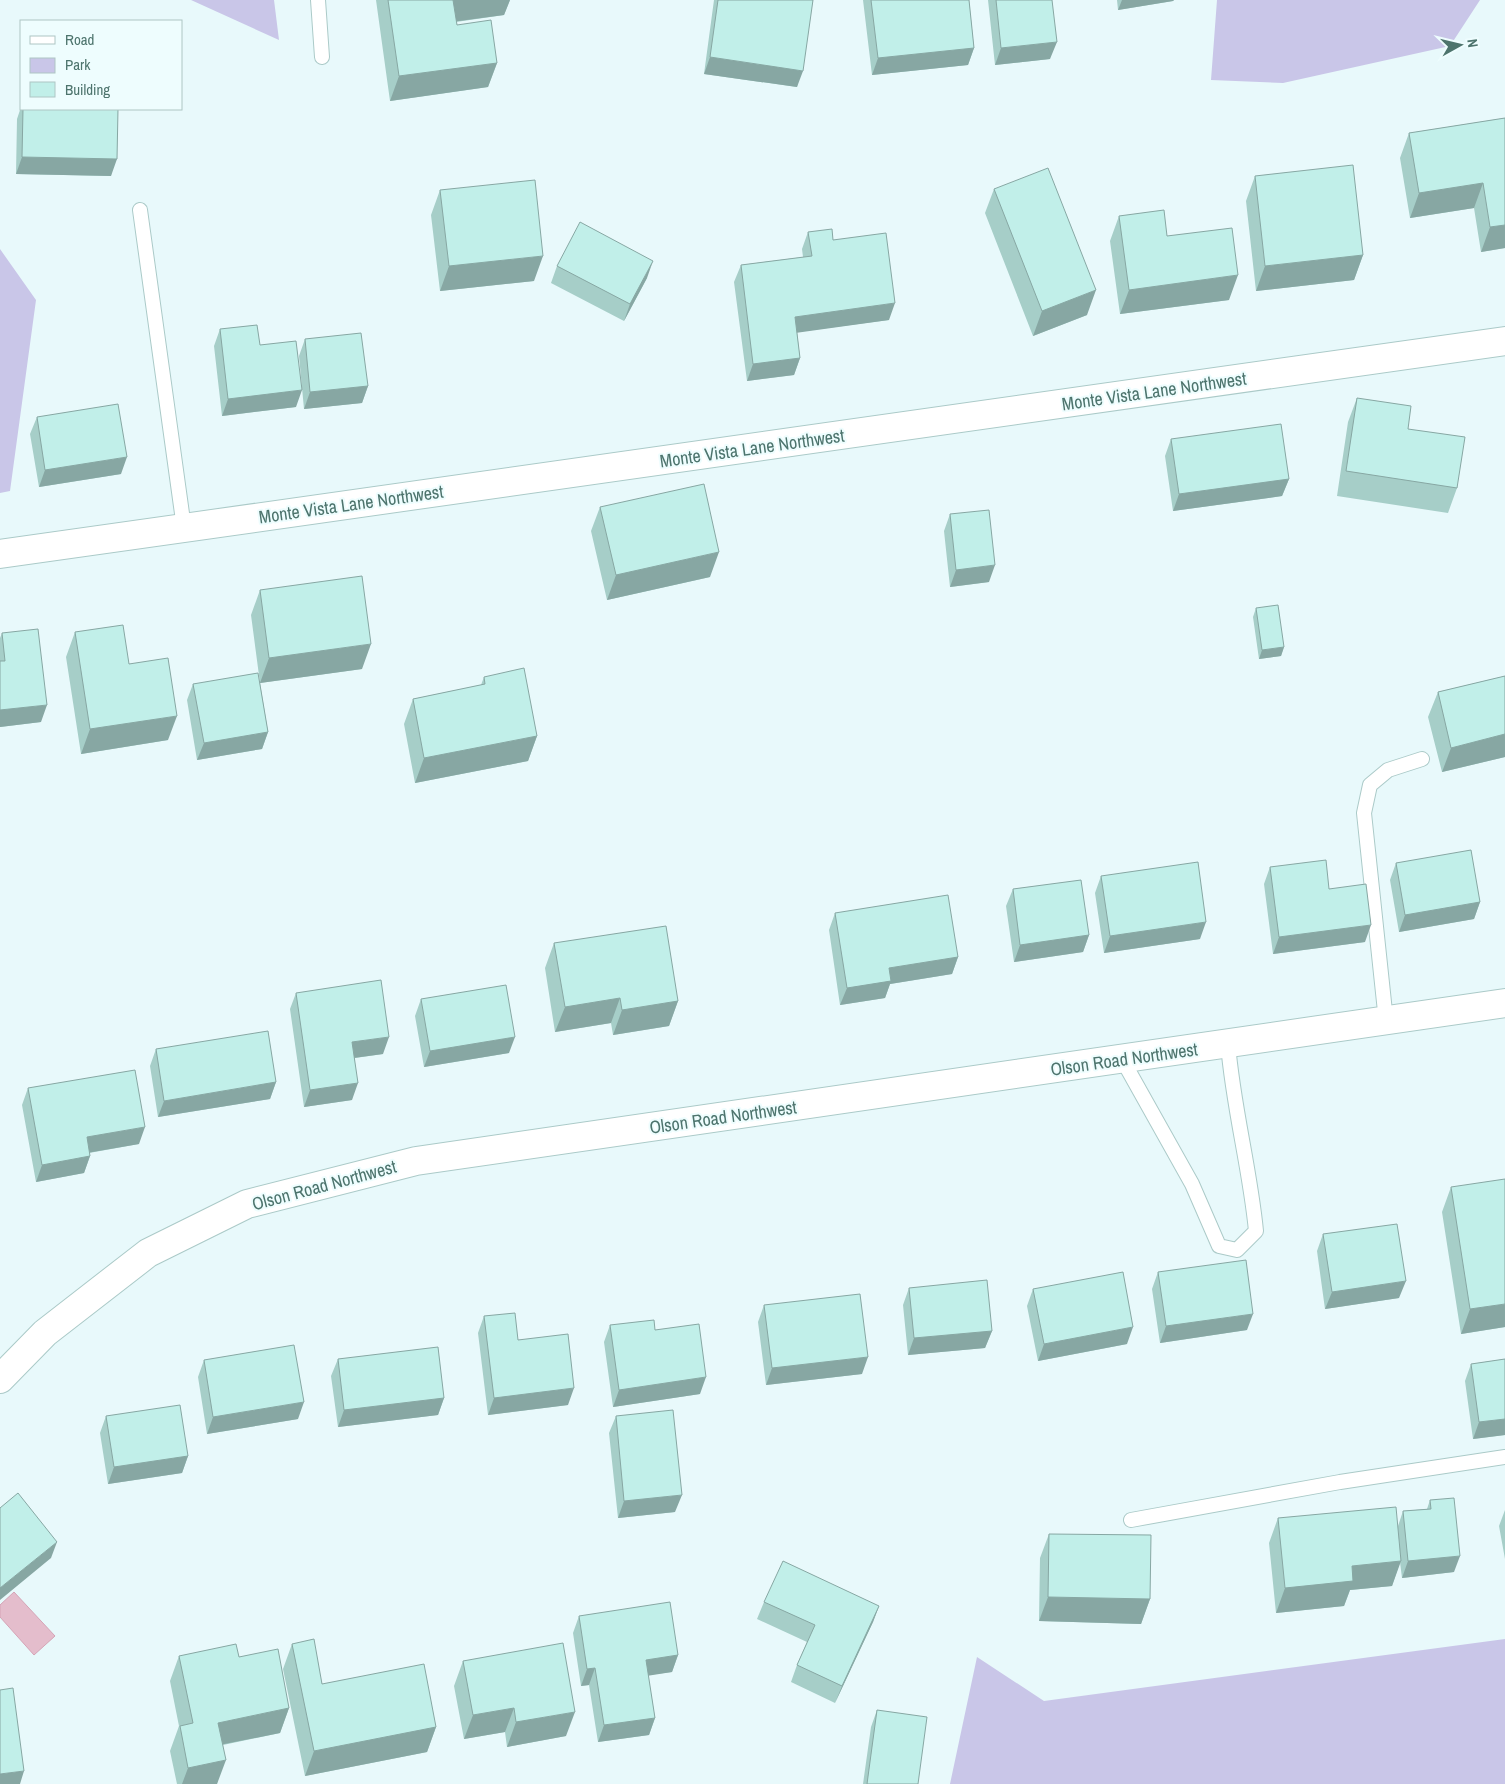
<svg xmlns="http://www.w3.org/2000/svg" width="1505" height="1784" viewBox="0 0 1505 1784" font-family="'Archivo Narrow',sans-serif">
	<rect width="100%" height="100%" fill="#e8f9fb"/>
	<path fill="#c9c6e8" d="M191,0H274L279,40Z
		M1217,0H1480L1450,46L1283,83L1211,80Z
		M0,249L36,300L10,491L0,493Z
		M1505,1639V1784H950L977,1657L1044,1701Z"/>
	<path fill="#e4bdcc" stroke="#d5a4b6" d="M14,1592L55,1636L34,1655L0,1617V1605Z"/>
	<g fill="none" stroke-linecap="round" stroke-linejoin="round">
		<g stroke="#abcac8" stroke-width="16">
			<path id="lane" d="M318,0L322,57
				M140,210L184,528
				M1386,1021L1364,813L1370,785L1388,770L1422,759
				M1122,1059L1192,1184L1219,1246L1237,1250L1256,1231C1250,1168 1233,1107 1228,1044
				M1131,1520L1340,1482L1505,1457"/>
		</g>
		<g stroke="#abcac8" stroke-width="30">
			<path id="street" d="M0,554L1505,341
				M0,1379L45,1333L148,1253L247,1204L416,1161L1505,1003"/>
		</g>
		<use href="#lane" stroke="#fff" stroke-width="14"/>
		<use href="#street" stroke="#fff" stroke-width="28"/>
	</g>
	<path fill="#a6cec8" d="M376,0H510L504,15L456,22L457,25L497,63L488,87L390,101Z
		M714,0H813L797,87L704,74Z
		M863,0H969L974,48L968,65L872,75Z
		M988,0H1052L1050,59L995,65Z
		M1117,0H1174L1173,1L1118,10Z
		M21,107V109H118L111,176L16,174L17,119Z
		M1505,118V248L1481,252L1474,208L1410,218L1400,158L1409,133Z
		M1255,176L1363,255L1354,280L1256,291L1246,201Z
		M994,189L1087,315L1033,336L985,213Z
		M440,190L534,281L440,291L431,215Z
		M1119,216L1229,300L1120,314L1110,241Z
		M808,232L833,240L889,320L797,332L800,358L794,375L747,381L734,282L741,265L803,257L802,249Z
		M557,266L647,278L624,321L551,283Z
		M220,329L260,345L296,407L222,416L214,346Z
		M305,339L368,386L362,403L304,409L299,356Z
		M1357,398L1408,429L1457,488L1448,513L1337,496L1348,422Z
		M37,417L121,474L39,487L30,434Z
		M1171,439L1289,479L1282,496L1173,511L1165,456Z
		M600,507L710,577L607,600L591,531Z
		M950,514L989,582L950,587L944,531Z
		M260,590L362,669L260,683L268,732L262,749L197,760L187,700L193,684L260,683L251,615Z
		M1256,608L1284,647L1281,656L1259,659L1253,617Z
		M75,632L129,664L168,740L81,754L66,657Z
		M2,633L41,722L0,727V638Z
		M1505,676V757L1442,772L1428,717L1438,692Z
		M484,677L537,736L528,761L415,783L404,724L413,699L481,685Z
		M1396,863L1480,902L1474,919L1399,932L1390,880Z
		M1270,867L1329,889L1365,942L1273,954L1264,884Z
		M1101,876L1200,939L1104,953L1095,893Z
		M1013,889L1089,935L1083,952L1014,962L1006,906Z
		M835,913L958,957L952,974L890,984L885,998L840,1005L829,930Z
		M554,943L678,1001L669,1026L613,1035L611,1023L555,1032L545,968Z
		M296,993L383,1054L355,1058L352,1100L304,1107L290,1009Z
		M421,999L509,1053L424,1067L415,1016Z
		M156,1049L276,1082L270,1099L158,1117L150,1066Z
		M28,1088L139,1144L89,1153L90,1156L84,1173L36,1182L22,1105Z
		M1451,1187L1505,1327L1461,1334L1442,1212Z
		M1323,1234L1399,1298L1325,1309L1317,1251Z
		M1158,1272L1247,1330L1160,1343L1152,1289Z
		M909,1288L992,1331L985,1348L908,1355L903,1305Z
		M1033,1289L1127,1344L1038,1361L1027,1306Z
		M764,1305L862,1374L766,1385L758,1322Z
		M484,1316L518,1340L568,1405L488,1415L478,1333Z
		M610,1325L655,1330L700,1394L613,1407L604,1342Z
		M338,1359L444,1398L438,1415L338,1427L331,1376Z
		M1505,1359V1435L1473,1439L1465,1381L1471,1364Z
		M204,1360L298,1419L207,1434L198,1377Z
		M106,1416L188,1456L182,1473L108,1484L100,1433Z
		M616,1416L675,1512L618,1518L609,1433Z
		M1430,1500L1454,1572L1402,1578L1400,1562L1392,1586L1350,1590L1344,1606L1276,1613L1269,1543L1278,1518L1398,1526L1403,1511L1427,1509Z
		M1505,1510V1559L1499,1526Z
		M1049,1534L1150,1599L1141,1624L1039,1621L1040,1558Z
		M764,1602L879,1606L873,1622L835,1703L791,1682L797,1665L807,1642L757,1619Z
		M579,1616L678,1655L672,1672L648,1675L655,1718L649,1735L598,1742L589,1685L581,1686L573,1633Z
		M292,1644L322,1684L436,1727L427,1752L305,1776L283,1669Z
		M179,1656L239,1657L289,1708L280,1733L223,1745L217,1784H177L170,1751L179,1726L170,1681Z
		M463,1661L566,1736L507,1747L505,1732L464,1739L454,1686Z
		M877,1710L918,1784H863L871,1727Z"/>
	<path fill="#87a7a3" d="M452,0H510L504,15L444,23Z
		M1122,0H1174L1173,1L1118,10Z
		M1057,42L1050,59L995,65L1001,48Z
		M974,48L968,65L872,75L878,58Z
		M710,57L803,71L797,87L704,74Z
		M497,63L488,87L390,101L399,76Z
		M22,157L117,159L111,176L16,174Z
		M1483,183L1474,208L1410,218L1419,193Z
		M1505,225V248L1481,252L1490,227Z
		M1363,255L1354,280L1256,291L1265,266Z
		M543,256L534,281L440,291L449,266Z
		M653,261L647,278L624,321L630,304Z
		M1238,275L1229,300L1120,314L1129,290Z
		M1096,290L1087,315L1033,336L1042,311Z
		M895,303L889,320L788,334L795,317Z
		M800,358L794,375L747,381L753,364Z
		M368,386L362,403L304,409L310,392Z
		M302,390L296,407L222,416L228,399Z
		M127,457L121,474L39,487L45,470Z
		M1289,479L1282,496L1173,511L1179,494Z
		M719,552L710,577L607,600L616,575Z
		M995,565L989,582L950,587L956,570Z
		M371,644L362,669L260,683L269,658Z
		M1284,647L1281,656L1259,659L1262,650Z
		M47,705L41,722L0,727V710Z
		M177,716L168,740L81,754L90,729Z
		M268,732L262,749L197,760L204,743Z
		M1505,734V757L1442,772L1451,748Z
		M537,736L528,761L415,783L424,758Z
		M1480,902L1474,919L1399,932L1405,915Z
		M1206,922L1200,939L1104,953L1110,936Z
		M1371,925L1365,942L1273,954L1279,937Z
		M1089,935L1083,952L1014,962L1020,945Z
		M958,957L952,974L890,984L885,998L840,1005L847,988L889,968Z
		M620,998L611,1023L555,1032L565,1007Z
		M678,1001L669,1026L613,1035L622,1010Z
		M389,1037L383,1054L346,1059L352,1042Z
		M515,1037L509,1053L424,1067L430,1051Z
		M276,1082L270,1099L158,1117L164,1101Z
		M358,1083L352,1100L304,1107L310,1090Z
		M145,1127L139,1144L81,1154L87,1137Z
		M90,1156L84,1173L36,1182L42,1165Z
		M1406,1281L1399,1298L1325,1309L1332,1292Z
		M1505,1304V1327L1461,1334L1470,1309Z
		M1253,1314L1247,1330L1160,1343L1166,1326Z
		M1133,1327L1127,1344L1038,1361L1044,1344Z
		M992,1331L985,1348L908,1355L914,1338Z
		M868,1357L862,1374L766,1385L772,1368Z
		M706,1377L700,1394L613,1407L619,1390Z
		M574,1388L568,1405L488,1415L494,1398Z
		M444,1398L438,1415L338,1427L344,1410Z
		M304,1402L298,1419L207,1434L213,1417Z
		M1505,1419V1435L1473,1439L1479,1422Z
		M188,1456L182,1473L108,1484L114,1467Z
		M682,1495L675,1512L618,1518L624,1501Z
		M57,1542L51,1558L0,1600V1588Z
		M1460,1556L1454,1572L1402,1578L1408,1561Z
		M1401,1561L1392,1586L1350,1590L1344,1606L1276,1613L1285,1588L1352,1566Z
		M1048,1597L1150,1599L1141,1624L1039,1621Z
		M879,1606L873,1622L835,1703L842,1686Z
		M678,1655L672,1672L640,1677L646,1660Z
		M595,1668L589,1685L581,1686L587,1669Z
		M289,1708L280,1733L209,1747L218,1723Z
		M514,1708L505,1732L464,1739L473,1715Z
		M575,1712L566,1736L507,1747L516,1722Z
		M655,1718L649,1735L598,1742L604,1725Z
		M436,1727L427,1752L305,1776L314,1751Z
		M226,1760L217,1784H182L188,1768Z
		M24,1771L20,1784H0V1774Z"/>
	<path fill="#c1efe9" stroke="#87a7a3" d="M388,0H453L457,25L491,20L497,63L399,76Z
		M718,0H813L803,71L710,57Z
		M871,0H969L974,48L878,58Z
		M996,0H1052L1057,42L1001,48Z
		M23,109H118L117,159L22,157Z
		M1505,118V225L1490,227L1483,183L1419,193L1409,133Z
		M1353,165L1363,255L1265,266L1255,176Z
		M1048,168L1096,290L1042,311L994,189Z
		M535,180L543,256L449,266L440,190Z
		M1164,210L1167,236L1232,228L1238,275L1129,290L1119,216Z
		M580,222L653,261L630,304L557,266Z
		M832,229L833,240L886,233L895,303L795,317L800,358L753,364L741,265L812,256L808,232Z
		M257,325L260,345L296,341L302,390L228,399L220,329Z
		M361,333L368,386L310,392L305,339Z
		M1357,398L1411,406L1408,429L1465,437L1457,488L1346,471Z
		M118,404L127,457L45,470L37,417Z
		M1281,424L1289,479L1179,494L1171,439Z
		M704,484L719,552L616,575L600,507Z
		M989,510L995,565L956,570L950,514Z
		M362,576L371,644L269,658L260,590Z
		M1278,605L1284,647L1262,650L1256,608Z
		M123,625L129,664L168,658L177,716L90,729L75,632Z
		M38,629L47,705L0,710V661H5L2,633Z
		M524,668L537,736L424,758L413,699L485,684L484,677Z
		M258,673L268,732L204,743L193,684Z
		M1505,676V734L1451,748L1438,692Z
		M1471,850L1480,902L1405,915L1396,863Z
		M1326,860L1329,889L1366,884L1371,925L1279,937L1270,867Z
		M1198,862L1206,922L1110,936L1101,876Z
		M1081,880L1089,935L1020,945L1013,889Z
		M948,895L958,957L889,968L891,981L847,988L835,913Z
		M666,926L678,1001L622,1010L620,998L565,1007L554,943Z
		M381,980L389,1037L352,1042L358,1083L310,1090L296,993Z
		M506,985L515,1037L430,1051L421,999Z
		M268,1031L276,1082L164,1101L156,1049Z
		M135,1070L145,1127L87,1137L90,1156L42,1165L28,1088Z
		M1505,1179V1304L1470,1309L1451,1187Z
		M1397,1224L1406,1281L1332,1292L1323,1234Z
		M1246,1260L1253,1314L1166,1326L1158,1272Z
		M1123,1272L1133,1327L1044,1344L1033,1289Z
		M987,1280L992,1331L914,1338L909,1288Z
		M860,1294L868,1357L772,1368L764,1305Z
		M515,1313L518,1340L568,1334L574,1388L494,1398L484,1316Z
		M654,1320L655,1330L699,1324L706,1377L619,1390L610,1325Z
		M294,1345L304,1402L213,1417L204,1360Z
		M438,1347L444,1398L344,1410L338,1359Z
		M1505,1359V1419L1479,1422L1471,1364Z
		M180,1405L188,1456L114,1467L106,1416Z
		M673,1410L682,1495L624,1501L616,1416Z
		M18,1493L57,1542L0,1588V1508Z
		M1454,1498L1460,1556L1408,1561L1403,1511L1431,1509L1430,1500Z
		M1396,1507L1401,1561L1352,1566L1353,1581L1285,1588L1278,1518Z
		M1049,1534L1151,1535L1150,1599L1048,1597Z
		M783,1561L879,1606L842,1686L797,1665L815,1625L764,1602Z
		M670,1602L678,1655L646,1660L655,1718L604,1725L595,1668L587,1669L579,1616Z
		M314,1639L322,1684L424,1664L436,1727L314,1751L292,1644Z
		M563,1643L575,1712L516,1722L514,1708L473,1715L463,1661Z
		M236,1644L239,1657L278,1649L289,1708L218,1723L226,1760L188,1768L180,1726L193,1723L179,1656Z
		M13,1688L24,1771L0,1774V1690Z
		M877,1710L927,1717L918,1784H867Z"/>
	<g text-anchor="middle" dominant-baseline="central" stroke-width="4" stroke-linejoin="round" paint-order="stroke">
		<g font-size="18" fill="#4d746d" stroke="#eefdfe">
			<text transform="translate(1154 391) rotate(-8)">Monte Vista Lane Northwest</text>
			<text transform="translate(752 448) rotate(-8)">Monte Vista Lane Northwest</text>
			<text transform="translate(351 504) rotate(-8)">Monte Vista Lane Northwest</text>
			<text transform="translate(1124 1059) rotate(-8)">Olson Road Northwest</text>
			<text transform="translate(723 1117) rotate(-8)">Olson Road Northwest</text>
			<text transform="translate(324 1185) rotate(-15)">Olson Road Northwest</text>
		</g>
	</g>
	<rect x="20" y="20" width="162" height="90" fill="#eefdfe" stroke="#aec6c4"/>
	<rect x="30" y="36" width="25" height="8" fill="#ffffff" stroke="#aec6c4"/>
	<text x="65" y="45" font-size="15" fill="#4d746d">Road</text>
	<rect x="30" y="58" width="25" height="15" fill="#c9c6e8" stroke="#aec6c4"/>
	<text x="65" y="70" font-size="15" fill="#4d746d">Park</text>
	<rect x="30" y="82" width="25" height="15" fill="#c1efe9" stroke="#aec6c4"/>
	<text x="65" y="95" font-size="15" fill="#4d746d">Building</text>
	<g transform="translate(1460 45) rotate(82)" stroke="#eefdfe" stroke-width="4" paint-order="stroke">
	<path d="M0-4L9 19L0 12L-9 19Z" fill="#4d746d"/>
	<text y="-8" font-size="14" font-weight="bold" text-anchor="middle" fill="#4d746d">N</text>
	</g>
</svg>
